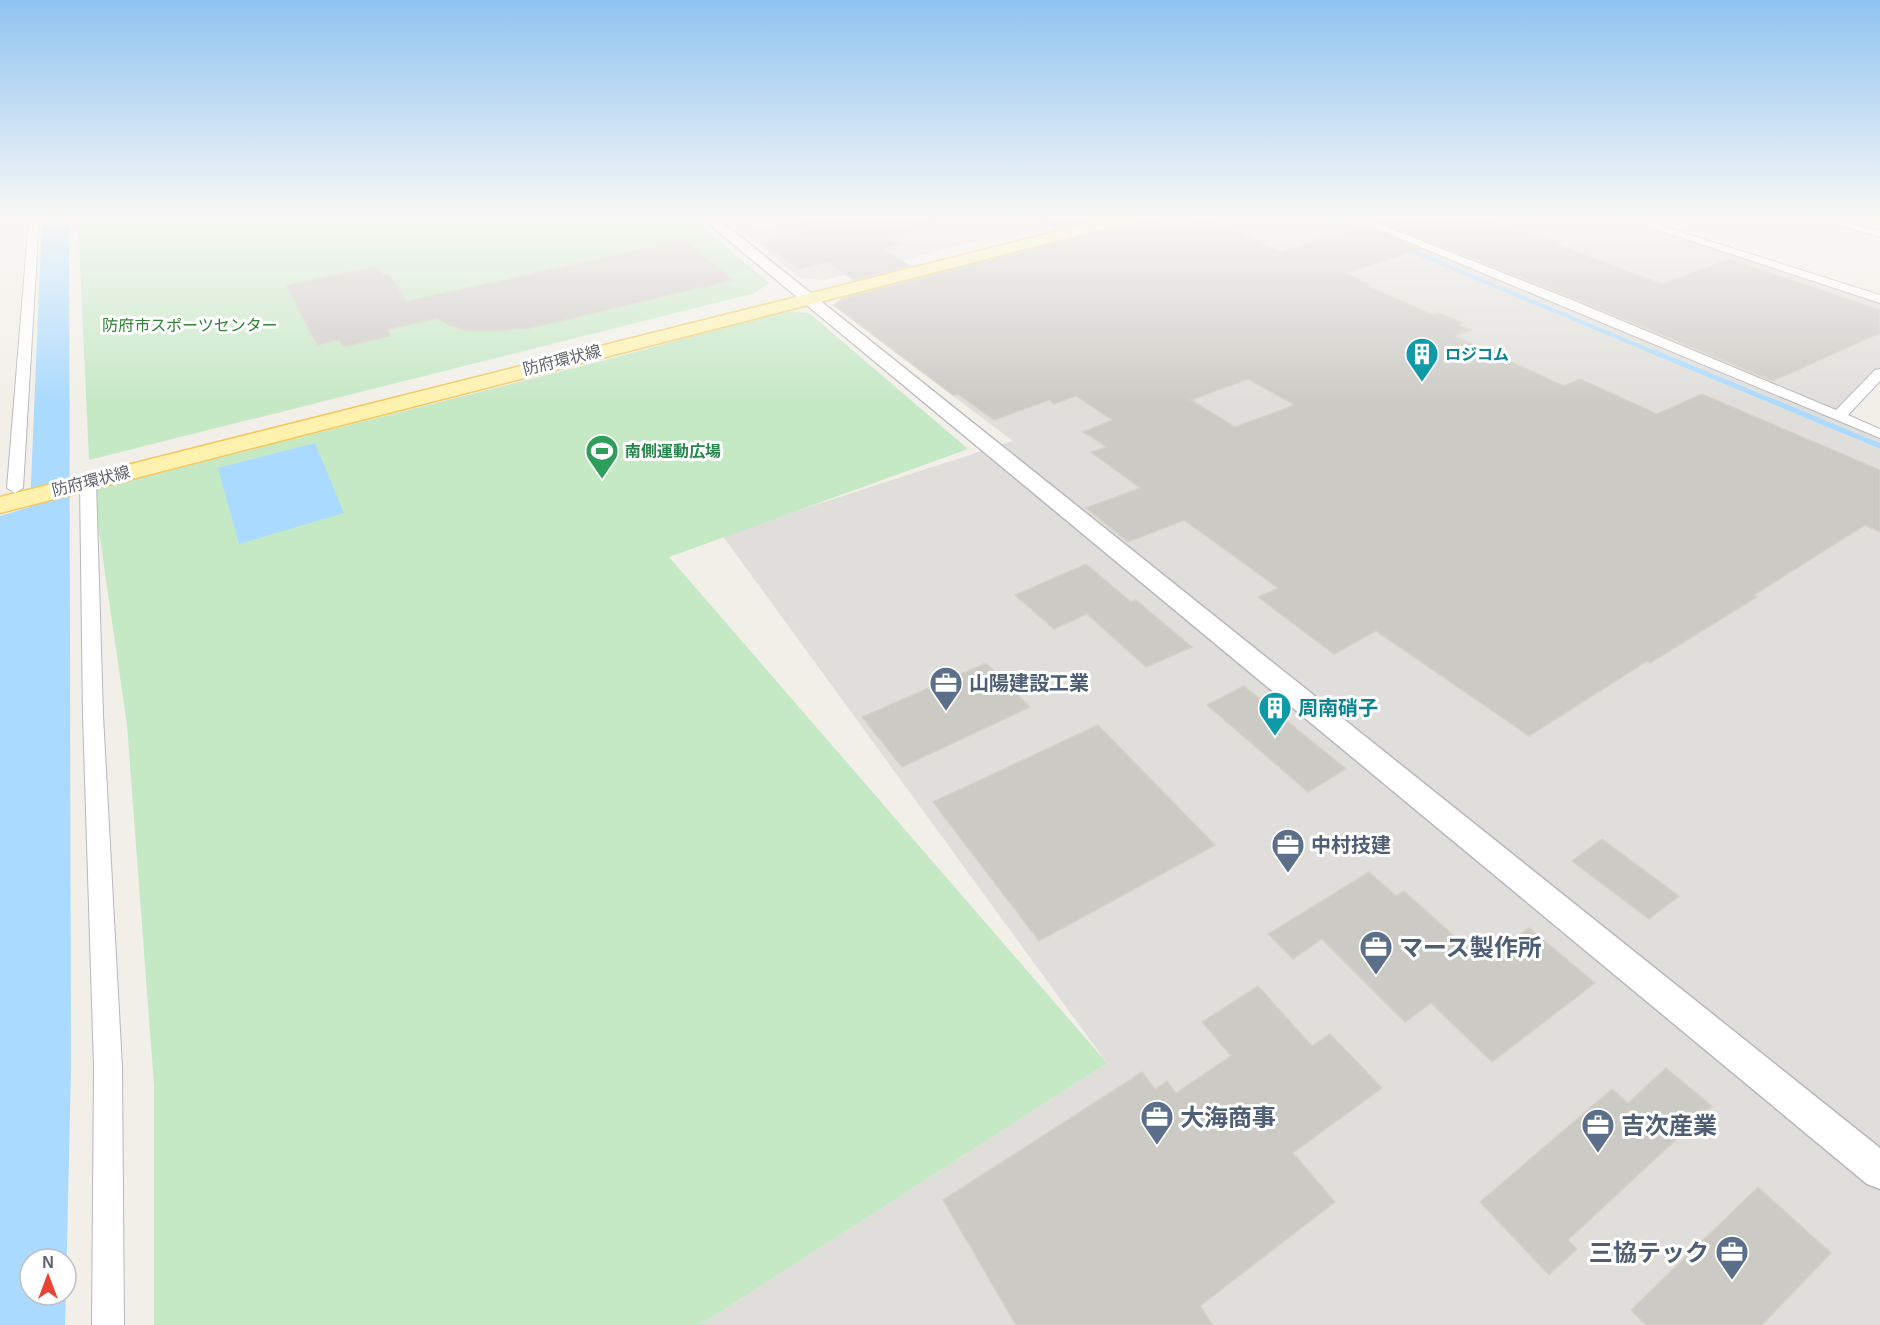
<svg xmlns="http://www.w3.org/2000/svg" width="1880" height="1325" viewBox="0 0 1880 1325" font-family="Arial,'Noto Sans JP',sans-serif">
	<rect width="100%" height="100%" fill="#f1efe8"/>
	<path fill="#e0deda" d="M811,219H1066L824,280L800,278L746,233Z
		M1145,219H1630L1880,299V373L1838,417L1880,434V1325H700L1107,1063L722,535L1013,441L832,305L844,295Z"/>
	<path fill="#c5e8c5" d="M78,219H693L769,283L755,293L89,460Z
		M785,311L809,313L968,449L669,557L1107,1063L700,1325H154V1085L127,725L93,490L602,361Z"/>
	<path fill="#aadaff" d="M42,219H69L71,1069L66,1289V1259H30V1295H66L65,1325H0V516L30,507Z
		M315,443L344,513L239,544L218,468Z"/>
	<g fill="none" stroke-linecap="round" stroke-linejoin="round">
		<path stroke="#aadaff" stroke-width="4" d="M1332,219L1366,233
			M1404,248L1658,354"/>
		<path stroke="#aadaff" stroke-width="5" d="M1654,352L1880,446"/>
	</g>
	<path fill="#cccac5" stroke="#d6d1c6" stroke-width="1.5" fill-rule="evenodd" d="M817,219H932L933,226L889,237L901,244L882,249L910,266L854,280L828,262L799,269L763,243L806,232L794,224Z
		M1039,219H1098L1058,229Z
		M1149,219L1168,227L1207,219L1281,252L1365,227L1420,249L1345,273L1369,284L1365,285L1433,315L1439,313L1463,323L1458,325L1470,330L1455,336L1564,386L1580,379L1657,414L1702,394L1880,470V532L1865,525L1754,595L1757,597L1650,663L1647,661L1529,736L1376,631L1334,654L1258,597L1278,588L1184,520L1128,542L1086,508L1140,488L1091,452L1107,447L1083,432L1112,420L1076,396L1054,404L1049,400L994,420L958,394L953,395L835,306L841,299ZM1248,379L1295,405L1235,427L1191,400Z
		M1391,219H1488L1662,284L1730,259L1880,310V333L1773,381L1573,298L1380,222Z
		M685,240L733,280L531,328L488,331L465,330L451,326L438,318L387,330L391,336L343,347L339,340L317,345L286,285L377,266L383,275L389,274L407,301Z
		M1086,564L1131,602L1136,600L1192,647L1146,667L1087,614L1054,629L1015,595Z
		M986,663L1030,707L902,767L862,717Z
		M1244,686L1346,769L1308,792L1207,705Z
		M1098,725L1215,845L1039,941L933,802Z
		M1602,839L1679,896L1649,919L1572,861Z
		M1369,872L1396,896L1404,891L1482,961L1529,928L1595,983L1492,1062L1431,1003L1405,1022L1322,939L1293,959L1268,934Z
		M1258,986L1312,1046L1330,1034L1382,1088L1293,1153L1335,1202L1200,1306L1213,1325H1016L943,1200L1142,1072L1155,1089L1167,1081L1176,1093L1231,1056L1202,1022Z
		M1666,1068L1712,1106L1568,1240L1577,1249L1549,1275L1480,1202L1612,1089L1628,1103Z
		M1758,1187L1831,1253L1762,1325H1646L1631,1310Z"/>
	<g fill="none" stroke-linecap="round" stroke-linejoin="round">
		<g stroke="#b5b8bc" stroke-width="2">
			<path id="minor" d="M29,219H39L23,488L15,493L7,488Z
				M1353,219H1366L1572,300L1836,410L1875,370L1880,369V381L1848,415L1880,429V438Z
				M1625,219H1640L1880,295V303Z
				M1816,219H1832L1880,231V237Z
				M88,477L96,482L103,715L122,1067L124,1325H92L94,1067L83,715L80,482Z"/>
		</g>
		<g stroke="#b5b8bc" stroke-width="3">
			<path id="tertiary" d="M703,219H718L1880,1148V1189L1867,1184Z"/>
		</g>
		<g stroke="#f2c960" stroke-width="3">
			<path id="primary" d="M1106,219H1132L1130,222L0,513V497Z"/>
		</g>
		<use href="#minor" fill="#fff" fill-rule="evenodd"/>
		<use href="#tertiary" fill="#fff" fill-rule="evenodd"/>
		<use href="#primary" fill="#fff2af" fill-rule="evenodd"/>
	</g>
	<linearGradient id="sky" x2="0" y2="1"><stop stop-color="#8fc3f1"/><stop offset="0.54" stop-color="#f9f8f5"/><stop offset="1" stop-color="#f9f8f5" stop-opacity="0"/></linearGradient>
	<rect width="1880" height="404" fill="url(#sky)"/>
	<defs>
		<g id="building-pin" transform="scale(1.725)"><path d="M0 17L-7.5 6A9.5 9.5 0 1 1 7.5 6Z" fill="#0f9aa8" stroke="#fff"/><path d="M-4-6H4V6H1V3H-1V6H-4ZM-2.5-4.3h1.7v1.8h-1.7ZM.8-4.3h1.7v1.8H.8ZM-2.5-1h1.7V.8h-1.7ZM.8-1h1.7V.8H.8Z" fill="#fff"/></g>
		<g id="stadium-pin" transform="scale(1.725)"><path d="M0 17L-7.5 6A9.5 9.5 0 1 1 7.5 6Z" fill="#2e9e5b" stroke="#fff"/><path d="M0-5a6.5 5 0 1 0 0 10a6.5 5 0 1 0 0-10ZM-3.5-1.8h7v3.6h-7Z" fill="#fff"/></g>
		<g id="office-pin" transform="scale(1.725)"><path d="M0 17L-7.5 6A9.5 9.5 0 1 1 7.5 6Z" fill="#5c6f8a" stroke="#fff"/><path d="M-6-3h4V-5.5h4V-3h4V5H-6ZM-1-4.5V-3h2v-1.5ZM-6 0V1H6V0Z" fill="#fff"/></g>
	</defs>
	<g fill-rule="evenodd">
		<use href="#building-pin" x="1422" y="354"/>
		<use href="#stadium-pin" x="602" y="451"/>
		<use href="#office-pin" x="946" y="683"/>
		<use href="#building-pin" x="1275" y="708"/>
		<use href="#office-pin" x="1288" y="845"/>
		<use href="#office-pin" x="1376" y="947"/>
		<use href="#office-pin" x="1157" y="1117"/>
		<use href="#office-pin" x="1598" y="1125"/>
		<use href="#office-pin" x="1732" y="1252"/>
	</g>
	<g text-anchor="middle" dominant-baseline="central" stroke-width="6" stroke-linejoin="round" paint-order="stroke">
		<g font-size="16" fill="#348238" stroke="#fff">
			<text x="190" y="325">防府市スポーツセンター</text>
		</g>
		<g font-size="16" font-weight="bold" fill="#0d838f" stroke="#fff" text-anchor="start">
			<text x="1445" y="354">ロジコム</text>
		</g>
		<g font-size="16" fill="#5f6368" stroke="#fff">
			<text transform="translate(562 360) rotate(-14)">防府環状線</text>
			<text transform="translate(91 481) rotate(-14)">防府環状線</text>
		</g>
		<g font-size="16" font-weight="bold" fill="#27864d" stroke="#fff" text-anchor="start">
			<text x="625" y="451">南側運動広場</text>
		</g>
		<g font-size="20" font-weight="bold" fill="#4e5e75" stroke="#fff" text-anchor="start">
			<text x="969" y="683">山陽建設工業</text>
			<text x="1311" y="845">中村技建</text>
		</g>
		<g font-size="20" font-weight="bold" fill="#0d838f" stroke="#fff" text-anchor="start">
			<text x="1298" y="708">周南硝子</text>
		</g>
		<g font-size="24" font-weight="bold" fill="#4e5e75" stroke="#fff" text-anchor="start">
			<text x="1399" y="947">マース製作所</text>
			<text x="1180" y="1117">大海商事</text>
			<text x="1621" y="1125">吉次産業</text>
			<text x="1709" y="1252" text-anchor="end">三協テック</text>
		</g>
	</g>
	<g transform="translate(48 1277)"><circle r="28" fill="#ffffff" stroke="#bfc1c3" stroke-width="1.5"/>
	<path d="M0-4.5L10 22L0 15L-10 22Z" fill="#ea4335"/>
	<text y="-9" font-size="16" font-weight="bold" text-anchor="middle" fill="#5f6368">N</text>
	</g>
</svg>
